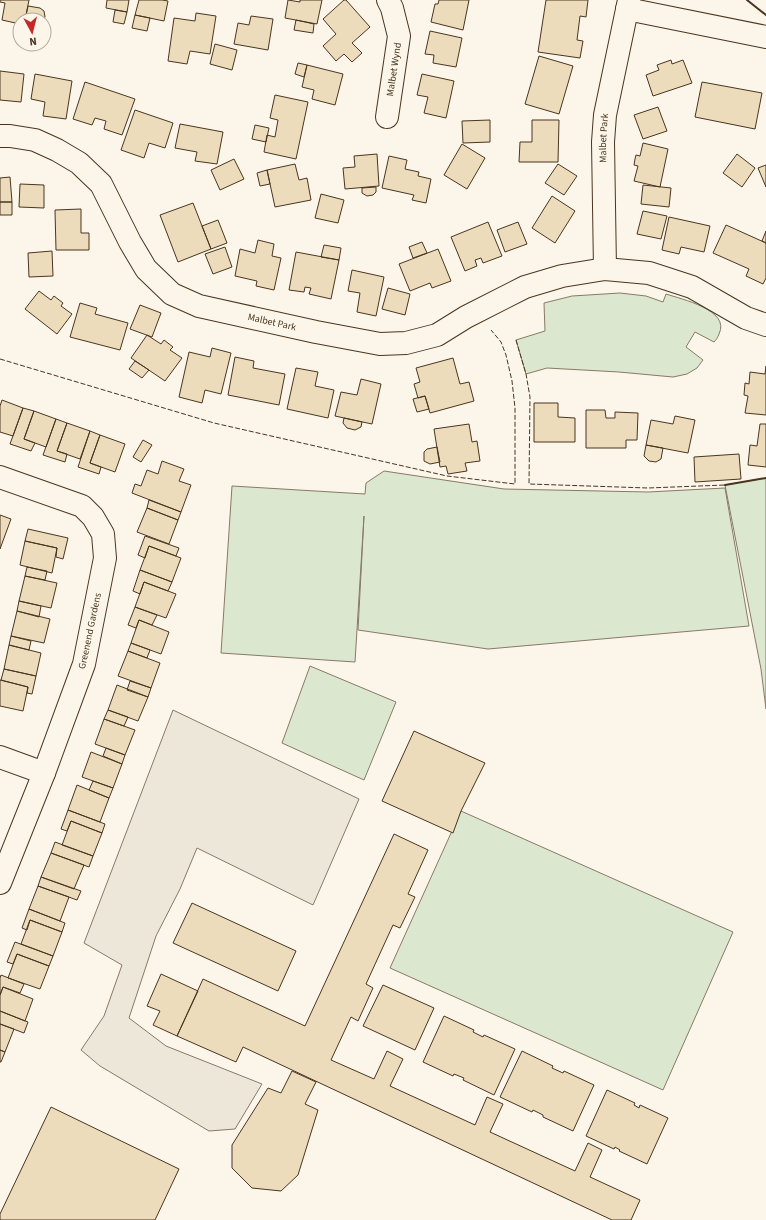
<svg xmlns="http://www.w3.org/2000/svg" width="766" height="1220" viewBox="0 0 766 1220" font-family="'Source Sans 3',sans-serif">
	<rect width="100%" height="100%" fill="#fbf6e9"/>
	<path fill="#dce7d0" stroke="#887966" d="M620,293L646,296L663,302L666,294C681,299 731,310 719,334C718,337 716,340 714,342L695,332L686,347L703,360L697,368L687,374L673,377L619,372L547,368L526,374L516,340L545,331L544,303L572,296Z
		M384,471L504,489L648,492L725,488L749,626L488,649L358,630L364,516L355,662L221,653L232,486L365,494L366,483Z
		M766,478V709L761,669L725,485Z
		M310,666L396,702L364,780L282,743Z
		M461,811L733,932L663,1090L390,968Z"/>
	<path fill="#ede7d9" stroke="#887966" d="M173,710L359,799L313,905L197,848L180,889L156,936L129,1018L166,1046L262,1084L235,1129L209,1131L100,1066L81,1050L104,1016L122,965L84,943Z"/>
	<path fill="#ecdcbc" stroke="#4a3520" d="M0,0H29L25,20H20V24L2,20L5,3L0,2Z
		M107,0H129L127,12L106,8Z
		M139,0H162L168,1L164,21L135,15Z
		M288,0L300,2V0H322L317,24L285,18Z
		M344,0H346L370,27L352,43L362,53L352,62L344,54L336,61L323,46L336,34L323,19Z
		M439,0H469L463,30L431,22L435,4H438Z
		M546,0H588L586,17L580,16L577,40L583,41L580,58L538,52Z
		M28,6L40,8L44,11L45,17L43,20H25Z
		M115,10L127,12L124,24L113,22Z
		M196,13L216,16L210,54L190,51L187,64L168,61L174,18L195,21Z
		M135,15L150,18L147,31L132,28Z
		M251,16L273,19L268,50L234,44L238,23L249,25Z
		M296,20L314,24L313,33L294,30Z
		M430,31L462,38L456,67L433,63L434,55L425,54Z
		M215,44L237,50L232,70L210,64Z
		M539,56L573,66L559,114L525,104Z
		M671,60L672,64L683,60L692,83L653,96L646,75L659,70L657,65Z
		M298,63L307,65L304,77L295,74Z
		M307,65L343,74L335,105L312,99L314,90L302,87Z
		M0,71L24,74L21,102L0,100Z
		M35,74L72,81L66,119L43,116L45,102L31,99Z
		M422,74L454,81L446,118L424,113L428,97L417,95Z
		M85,82L135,99L122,135L104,129L106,121L95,118L92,125L73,119Z
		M702,82L762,93L755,129L695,117Z
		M275,95L308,102L296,159L264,152L267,135L275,137L278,120L270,118Z
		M658,107L667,131L643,139L634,115Z
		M135,110L173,123L165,148L149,143L144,158L121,150Z
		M490,120V142L463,143L462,121Z
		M532,120H559L558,162H519L520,142H532Z
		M180,124L223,132L217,164L195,161L197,152L175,148Z
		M255,125L269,128L266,142L252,139Z
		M643,143L668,149L660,187L634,181L638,166L634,165L635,159L636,155L640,156Z
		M462,144L485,158L467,189L444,175Z
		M377,154L379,186L345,189L343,168L355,167L354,156Z
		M737,154L755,168L742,187L723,173Z
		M389,156L407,160L405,169L419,172L418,176L431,179L426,203L412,200L414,195L382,188Z
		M234,159L244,179L220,190L211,170Z
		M295,164L299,180L307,178L311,200L275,207L267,170Z
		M558,164L577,176L564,195L545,183Z
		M766,165V187L758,168Z
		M267,170L270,184L260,186L257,173Z
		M10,177L12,202H0V178Z
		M20,184L44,185V208L19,207Z
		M643,185L671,188L669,207L641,204Z
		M376,187V192L373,195L367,196L362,193V188Z
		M321,194L344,200L338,223L315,218Z
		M552,196L575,211L555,243L532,228Z
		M0,202H12V215H0Z
		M193,203L211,249L178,262L160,215Z
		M81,209V233H89V250H56L55,210Z
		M643,211L667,216L661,239L637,234Z
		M669,217L710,226L704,252L681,247L679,254L662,250Z
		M218,220L227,243L211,249L202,226Z
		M488,222L502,256L483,263L481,258L475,260L477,266L465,271L451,237Z
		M518,222L527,244L505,252L497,230Z
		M726,225L766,243V278L763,284L746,276L749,269L713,253Z
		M766,231V243L762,241Z
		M258,240L274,244L272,256L281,258L274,290L256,286L257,281L235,276L240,249L255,253Z
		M422,242L427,253L413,258L409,247Z
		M324,245L341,248L339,260L321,257Z
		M225,247L232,267L213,274L205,254Z
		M438,249L451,281L432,288L430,283L410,291L399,264Z
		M52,251L53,276L29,277L28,253Z
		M296,252L339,260L331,299L309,294L311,288L305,287L304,292L289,290Z
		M352,270L384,277L376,316L357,312L360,293L348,291Z
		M388,288L410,294L405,315L382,309Z
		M39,291L51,300L54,296L63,303L61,306L72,314L57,334L25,309Z
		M80,303L97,308L95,314L128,323L120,350L70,337Z
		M140,305L161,313L152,337L130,329Z
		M147,335L161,344L164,340L173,347L170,350L182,358L165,381L131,358Z
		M212,348L231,353L221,394L205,390L202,403L179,397L189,352L210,357Z
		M235,357L254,361L253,368L285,374L279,405L228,395Z
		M453,358L460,384L469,382L474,401L430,413L425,396L418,398L414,384L420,382L416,368Z
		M135,361L149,370L142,378L129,369Z
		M766,366V415L745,413L748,396L744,395L745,383L749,384L750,372L765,374Z
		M296,368L318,372L315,386L334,390L328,418L287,409Z
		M361,379L381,384L372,424L335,416L341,392L357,395Z
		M425,396L429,409L417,412L413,399Z
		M2,400L23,408L13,436L0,432V406Z
		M534,403H558V417L575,418V442H534Z
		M23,408L34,411L24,439L35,443L31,451L10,444Z
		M586,410H605L606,418H615V412L638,413L637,440H626V448H586Z
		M34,411L56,419L46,447L24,439Z
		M675,416L695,420L688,453L646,445L651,420L673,424Z
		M344,418L362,422L361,427L355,430L347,428L343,423Z
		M56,419L67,423L57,451L67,454L65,462L43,455Z
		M67,423L90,431L80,459L57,451Z
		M469,424L472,442L477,441L480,461L465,463L467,471L448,474L446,466L440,467L434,429Z
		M760,424H766V467L748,465L750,445L757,446Z
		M90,431L100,435L90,463L101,467L99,474L78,467Z
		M100,435L125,444L115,472L90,463Z
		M143,440L152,445L141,462L133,457Z
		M646,445L663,448L661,459L656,462L649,461L644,456Z
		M437,447L440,462L430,464L424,461V452L427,449Z
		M739,454L741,479L695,482L694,457Z
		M162,461L184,469L179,481L191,485L181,512L132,493L135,484L141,486L147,470L158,474Z
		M149,500L181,512L178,520L147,508Z
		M147,508L178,520L169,544L137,532Z
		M0,515L11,519L0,549Z
		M28,529L68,538L63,559L56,557L57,548L25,541Z
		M145,536L179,548L176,556L149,546L145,558L138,555Z
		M25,541L57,548L52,573L20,565Z
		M149,546L181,558L172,582L140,570Z
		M27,567L47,571L45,580L25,576Z
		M140,570L172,582L168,591L144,582L140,594L133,591Z
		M25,576L57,583L51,608L19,601Z
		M144,582L176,594L166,618L135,607Z
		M19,601L41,606L39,617L17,611Z
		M135,607L157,615L152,625L139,620L136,628L128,625Z
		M17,611L50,619L44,643L11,636Z
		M139,620L169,632L161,654L131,643Z
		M11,636L31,641L29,650L9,645Z
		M131,643L150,650L147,658L128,651Z
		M9,645L41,653L36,676L4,669Z
		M128,651L160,663L151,688L118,676Z
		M4,669L36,676L32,694L27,693L28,687L1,680Z
		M0,680L28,687L23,711L0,706Z
		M130,681L151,688L148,697L127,690Z
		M117,685L148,697L138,721L108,710Z
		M108,710L128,717L124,726L104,719Z
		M104,719L135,730L125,755L95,744Z
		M414,731L485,763L461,811L453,833L382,801Z
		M106,748L125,755L122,764L103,756Z
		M91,752L122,764L113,788L82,777Z
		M93,781L113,788L109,798L89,790Z
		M77,785L109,798L100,822L68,810Z
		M68,810L105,824L102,833L71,821L67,831L61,829Z
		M71,821L102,833L93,856L62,845Z
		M394,834L428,850L408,894L415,897L400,928L393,925L366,984L373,988L358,1021L351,1017L331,1060L374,1079L387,1051L403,1059L390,1086L475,1125L487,1097L503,1104L490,1132L575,1171L588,1143L602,1150L590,1177L640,1200L631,1220H612L243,1047L236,1062L177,1036L203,979L305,1026Z
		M55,842L93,856L89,867L51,853Z
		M51,853L84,865L74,889L41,877Z
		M41,877L81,891L77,900L38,886Z
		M38,886L69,897L60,921L29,909Z
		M192,903L296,951L278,991L173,943Z
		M29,909L65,923L62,932L30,920L27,930L22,928Z
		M30,920L62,932L53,956L21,944Z
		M15,942L53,956L49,966L17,954L13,964L7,962Z
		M17,954L49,966L40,989L8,978Z
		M161,974L198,991L177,1036L153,1025L160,1011L147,1006Z
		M1,975L24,984L20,993L3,987L0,995V978Z
		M383,985L434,1008L415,1050L363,1026Z
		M3,987L33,999L25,1021L0,1011V995Z
		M0,1011L28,1022L24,1033L0,1024Z
		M444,1016L474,1030L473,1032L483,1037L484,1035L515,1049L494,1095L463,1080L464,1078L454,1074L453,1076L423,1062Z
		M0,1024L14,1029L5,1052L0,1050Z
		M0,1050L5,1052L1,1062H0Z
		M522,1051L553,1066L552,1068L563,1073L564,1071L594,1085L573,1131L543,1117V1115L533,1110L532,1112L500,1097Z
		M292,1071L316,1082L305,1104L318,1110L298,1175L281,1191L252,1188L232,1168V1145L268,1088L281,1093Z
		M607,1090L635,1103L634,1105L639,1108L640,1105L668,1118L647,1164L619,1151L620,1150L615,1147L614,1149L586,1136Z
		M51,1107L179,1169L155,1220H0V1214Z"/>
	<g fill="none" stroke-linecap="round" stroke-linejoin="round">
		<g stroke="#4a3520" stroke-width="24">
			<g id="minor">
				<path d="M627,9L766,37"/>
				<path id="s1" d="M387,117L399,36L392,8L388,0"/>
				<path id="s2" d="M0,136H10L35,140L57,150L79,163L101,184L130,242L146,269L172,294L199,306L316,332L380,344L406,343L437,335L466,317L525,287L562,276L605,269L649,273L692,287L746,318L766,325"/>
				<path id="s3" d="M605,269L603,142L605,115L629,0"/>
				<path d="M0,477L82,506L93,517L103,534L105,558L84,664L44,773L0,883"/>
				<path d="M0,757L44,773"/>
			</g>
		</g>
		<use href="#minor" stroke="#fbf6e9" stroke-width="22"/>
		<path stroke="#4a3520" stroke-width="1" stroke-dasharray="5 2" stroke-linecap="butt" d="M516,340L526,374L530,397L529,484L648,488L725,485
			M0,359L214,423L447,476L515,484V408L512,381L506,355L501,342L491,330"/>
		<path stroke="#4a3520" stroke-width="2" d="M747,0L766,15
			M725,485L766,478"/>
	</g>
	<g text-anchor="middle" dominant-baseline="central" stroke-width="3" stroke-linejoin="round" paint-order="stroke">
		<g font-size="10" fill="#4a3520" stroke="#fbf6e9">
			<text stroke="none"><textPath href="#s1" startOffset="48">Malbet Wynd</textPath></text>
			<text stroke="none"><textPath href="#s3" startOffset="131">Malbet Park</textPath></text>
			<text stroke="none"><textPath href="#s2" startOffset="352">Malbet Park</textPath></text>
			<text transform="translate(90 631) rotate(-78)">Greenend Gardens</text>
		</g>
	</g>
	<g transform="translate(32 32) rotate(173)"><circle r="19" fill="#fbf6e9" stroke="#b4a999"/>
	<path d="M0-3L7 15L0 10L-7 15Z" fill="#c62828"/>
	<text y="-6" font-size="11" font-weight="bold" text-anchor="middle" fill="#4a3520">N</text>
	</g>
</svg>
